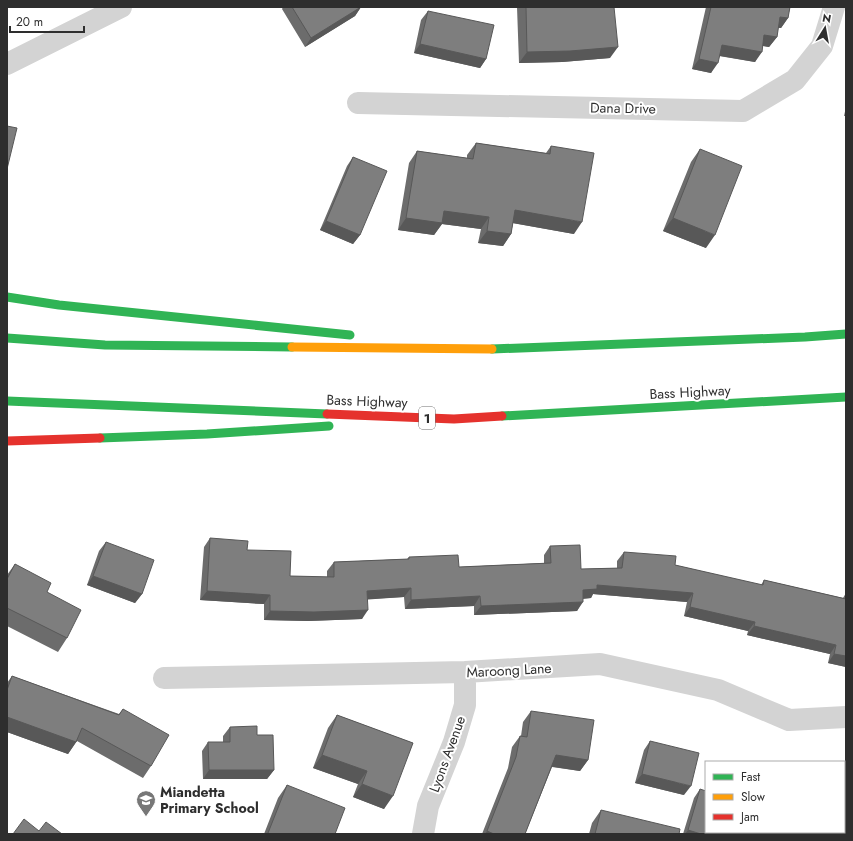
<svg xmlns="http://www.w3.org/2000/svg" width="853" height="841" viewBox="0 0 853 841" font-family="Jost,sans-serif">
	<rect width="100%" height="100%" fill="#fff"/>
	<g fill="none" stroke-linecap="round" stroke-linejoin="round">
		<path stroke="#d3d3d3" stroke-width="22" d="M7,64L121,7
			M358,103L743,111L795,80L822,46L834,7
			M164,678L465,672L600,664L718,690L789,720L846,717
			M423,834L428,806L454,742L465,705V672"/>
		<path stroke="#30b455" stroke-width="9" d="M7,297L59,305L350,335
			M7,338L105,345L292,347
			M492,349L805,337L846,334
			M7,401L327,414
			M502,416L846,397
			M100,438L207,434L329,426"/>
		<path stroke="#ff9f0a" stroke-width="9" d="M292,347L492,349"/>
		<path stroke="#e5322d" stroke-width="9" d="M327,414L454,419L502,416
			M7,441L100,438"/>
	</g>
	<path fill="#6c6c6c" d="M283,7H361L355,16L305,47L282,9Z
		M517,7H614L610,58L562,62L519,63Z
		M706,7H790L788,18L781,28H778L777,37L769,47L763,46L755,62L719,56L711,73L692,69Z
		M428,11L486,59L480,68L414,53L421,20Z
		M846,107V116H844Z
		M476,143L546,153L551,146L574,234L513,223L511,234L503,246L478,243L481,229L442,224L434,235L398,230L409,163L417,151L467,158V155Z
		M700,149L706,248L663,231L691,162Z
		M353,157L360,235L353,244L320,230L347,166Z
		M210,538L247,550L290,576L327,577V571L334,562L407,559L409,557L459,567L544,563V555L550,546L581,569L617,568V561L624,552L675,565L761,585L764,580L843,598L846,593V667L828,663L830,654L747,635L748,631L684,616L687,602L593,594L591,598L583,599L577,611L474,615V606L405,609L404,597L368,599L362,619L308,621L264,620V604L200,600L204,547Z
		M106,542L142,594L135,603L87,585L99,551Z
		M15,564L47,592L67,638L58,652L7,626V575Z
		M12,676L119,714L123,709L151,766L143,778L77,741L68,754L7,732V683Z
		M531,711L588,760L580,771L552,767L525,834H482L508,768L512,747L520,736H521L523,722Z
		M337,715L413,743L384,809L353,797L358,784L313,768L328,728Z
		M230,727L257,735L274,770L267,779H203L202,751L208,742H223V736Z
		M650,741L684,795L635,783L644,750Z
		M846,777V834H843V832H844V780Z
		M287,785L335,834H264L278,798Z
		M700,789L706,832L816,834H683L694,798Z
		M601,810L679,834H589L592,823Z"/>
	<path fill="#585858" d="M361,7L355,16L305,47L311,38Z
		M780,17L788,18L781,28L773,27Z
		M764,35L777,37L769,47L757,45Z
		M420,44L486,59L480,68L414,53Z
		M722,45L762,52L755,62L715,55Z
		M618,47L610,58L562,62L519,63L527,52Z
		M699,59L718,63L711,73L692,69Z
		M515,210L582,222L574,234L506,222Z
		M444,211L489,217L481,229L442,224L434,235L398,230L406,218Z
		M673,218L715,235L706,248L663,231Z
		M326,221L360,235L353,244L320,230Z
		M487,231L511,234L503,246L478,243Z
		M93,576L142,594L135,603L87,585Z
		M597,585L693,593L687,602L593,594L591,598L576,599L583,590Z
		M411,588L404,597L361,600L367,591Z
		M207,591L270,595L264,604L200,600Z
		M480,596L474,606L405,609L411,600Z
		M583,602L577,611L474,615L481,606Z
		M690,607L755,622L748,631L684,616Z
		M368,610L362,619L308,621L264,620L270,611Z
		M754,626L836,645L830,654L747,635Z
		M834,654L846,656V667L828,663Z
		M7,717L76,742L68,754L7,732Z
		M322,755L367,771L358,784L313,768Z
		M556,755L588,760L580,771L548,766Z
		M209,770H274L267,779H203Z
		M642,774L691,786L684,795L635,783Z
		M362,784L393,796L384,809L353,797Z
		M688,830L701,834H685Z
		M487,831L494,834H485Z"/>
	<path fill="#7e7e7e" stroke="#585858" d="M292,7H361L311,38Z
		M526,7H614L618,47L570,51L527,52Z
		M711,7H790L788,18L780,17L777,37L764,35L762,52L722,45L718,63L699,59Z
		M428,11L494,25L486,59L420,44Z
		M7,126L17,128L7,169Z
		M476,143L550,154L551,146L594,153L582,222L515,210L511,234L487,231L489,217L444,211L442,223L406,218L417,151L473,159Z
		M700,149L742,166L715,235L673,218Z
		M353,157L387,171L360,235L326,221Z
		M210,538L248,541L247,550L291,551L290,576L334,577V562L409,559V557L458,555L459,567L551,563L550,546L580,545L581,569L622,568L624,552L676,556L675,565L763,585L764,580L846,599V656L834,654L836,645L754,626L755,622L690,607L693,593L597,585V589L583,590V602L481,606L480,596L411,600V588L367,591L368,610L314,612L270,611V595L207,591Z
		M106,542L154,560L142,594L93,576Z
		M15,564L51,583L47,592L81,610L67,638L7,608V579Z
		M12,676L119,715L123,709L169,735L151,766L82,728L76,742L7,717V690Z
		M531,711L594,720L588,760L556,755L525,834H494L487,831L516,757L520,736L527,737Z
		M337,715L413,743L393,796L362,784L367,771L322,755Z
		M257,726V735H273L274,770H209L208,742H230V727Z
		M650,741L699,753L691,786L642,774Z
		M287,785L345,808L335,834H269L268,833Z
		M700,789L706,791V832H816V834H701L688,830Z
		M601,810L680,829L679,834H595Z
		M24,819L39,831L46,822L62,834H13Z"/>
	<defs>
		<g id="school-pin" transform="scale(1)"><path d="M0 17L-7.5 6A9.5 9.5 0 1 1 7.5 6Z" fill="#777" stroke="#fff"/><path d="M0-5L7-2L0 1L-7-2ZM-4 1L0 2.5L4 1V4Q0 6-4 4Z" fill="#fff"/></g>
	</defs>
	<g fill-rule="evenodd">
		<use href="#school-pin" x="146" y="800"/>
	</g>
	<g text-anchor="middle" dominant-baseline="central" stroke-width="4" stroke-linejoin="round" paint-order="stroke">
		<rect fill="#fff" stroke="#6d6d6d" stroke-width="1" x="419" y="407" width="16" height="22" rx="3"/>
		<g font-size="13" font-weight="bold" fill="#2e2e2e">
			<text x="427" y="418">1</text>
		</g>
		<g font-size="14" fill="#2e2e2e" stroke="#fff">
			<text transform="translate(623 108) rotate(1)">Dana Drive</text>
			<text transform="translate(690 392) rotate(-3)">Bass Highway</text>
			<text transform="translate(367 401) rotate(2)">Bass Highway</text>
			<text transform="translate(509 670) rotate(-3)">Maroong Lane</text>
			<text transform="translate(447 754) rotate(-70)">Lyons Avenue</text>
		</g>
		<g font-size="14" font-weight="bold" fill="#2e2e2e" stroke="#fff" text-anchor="start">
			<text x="160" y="792">Miandetta<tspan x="160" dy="16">Primary School</tspan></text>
		</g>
	</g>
	<rect width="853" height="841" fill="none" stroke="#2e2e2e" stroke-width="16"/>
	<rect x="705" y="761" width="140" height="72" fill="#ffffff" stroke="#ababab"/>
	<rect x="713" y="774" width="20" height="6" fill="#30b455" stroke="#ababab"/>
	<text x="741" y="781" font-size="12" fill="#2e2e2e">Fast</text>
	<rect x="713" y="794" width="20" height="6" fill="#ff9f0a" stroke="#ababab"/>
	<text x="741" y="801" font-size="12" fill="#2e2e2e">Slow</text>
	<rect x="713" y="814" width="20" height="6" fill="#e5322d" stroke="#ababab"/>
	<text x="741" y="821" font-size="12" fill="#2e2e2e">Jam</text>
	<g transform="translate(825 28) rotate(11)" stroke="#ffffff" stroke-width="3" paint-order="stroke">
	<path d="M0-3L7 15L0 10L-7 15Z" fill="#2e2e2e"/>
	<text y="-6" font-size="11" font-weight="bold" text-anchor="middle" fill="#2e2e2e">N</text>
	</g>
	<path d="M10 26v6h74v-6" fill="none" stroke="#2e2e2e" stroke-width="2"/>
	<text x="16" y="26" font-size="12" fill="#2e2e2e" stroke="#ffffff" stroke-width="3" paint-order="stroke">20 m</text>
</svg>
